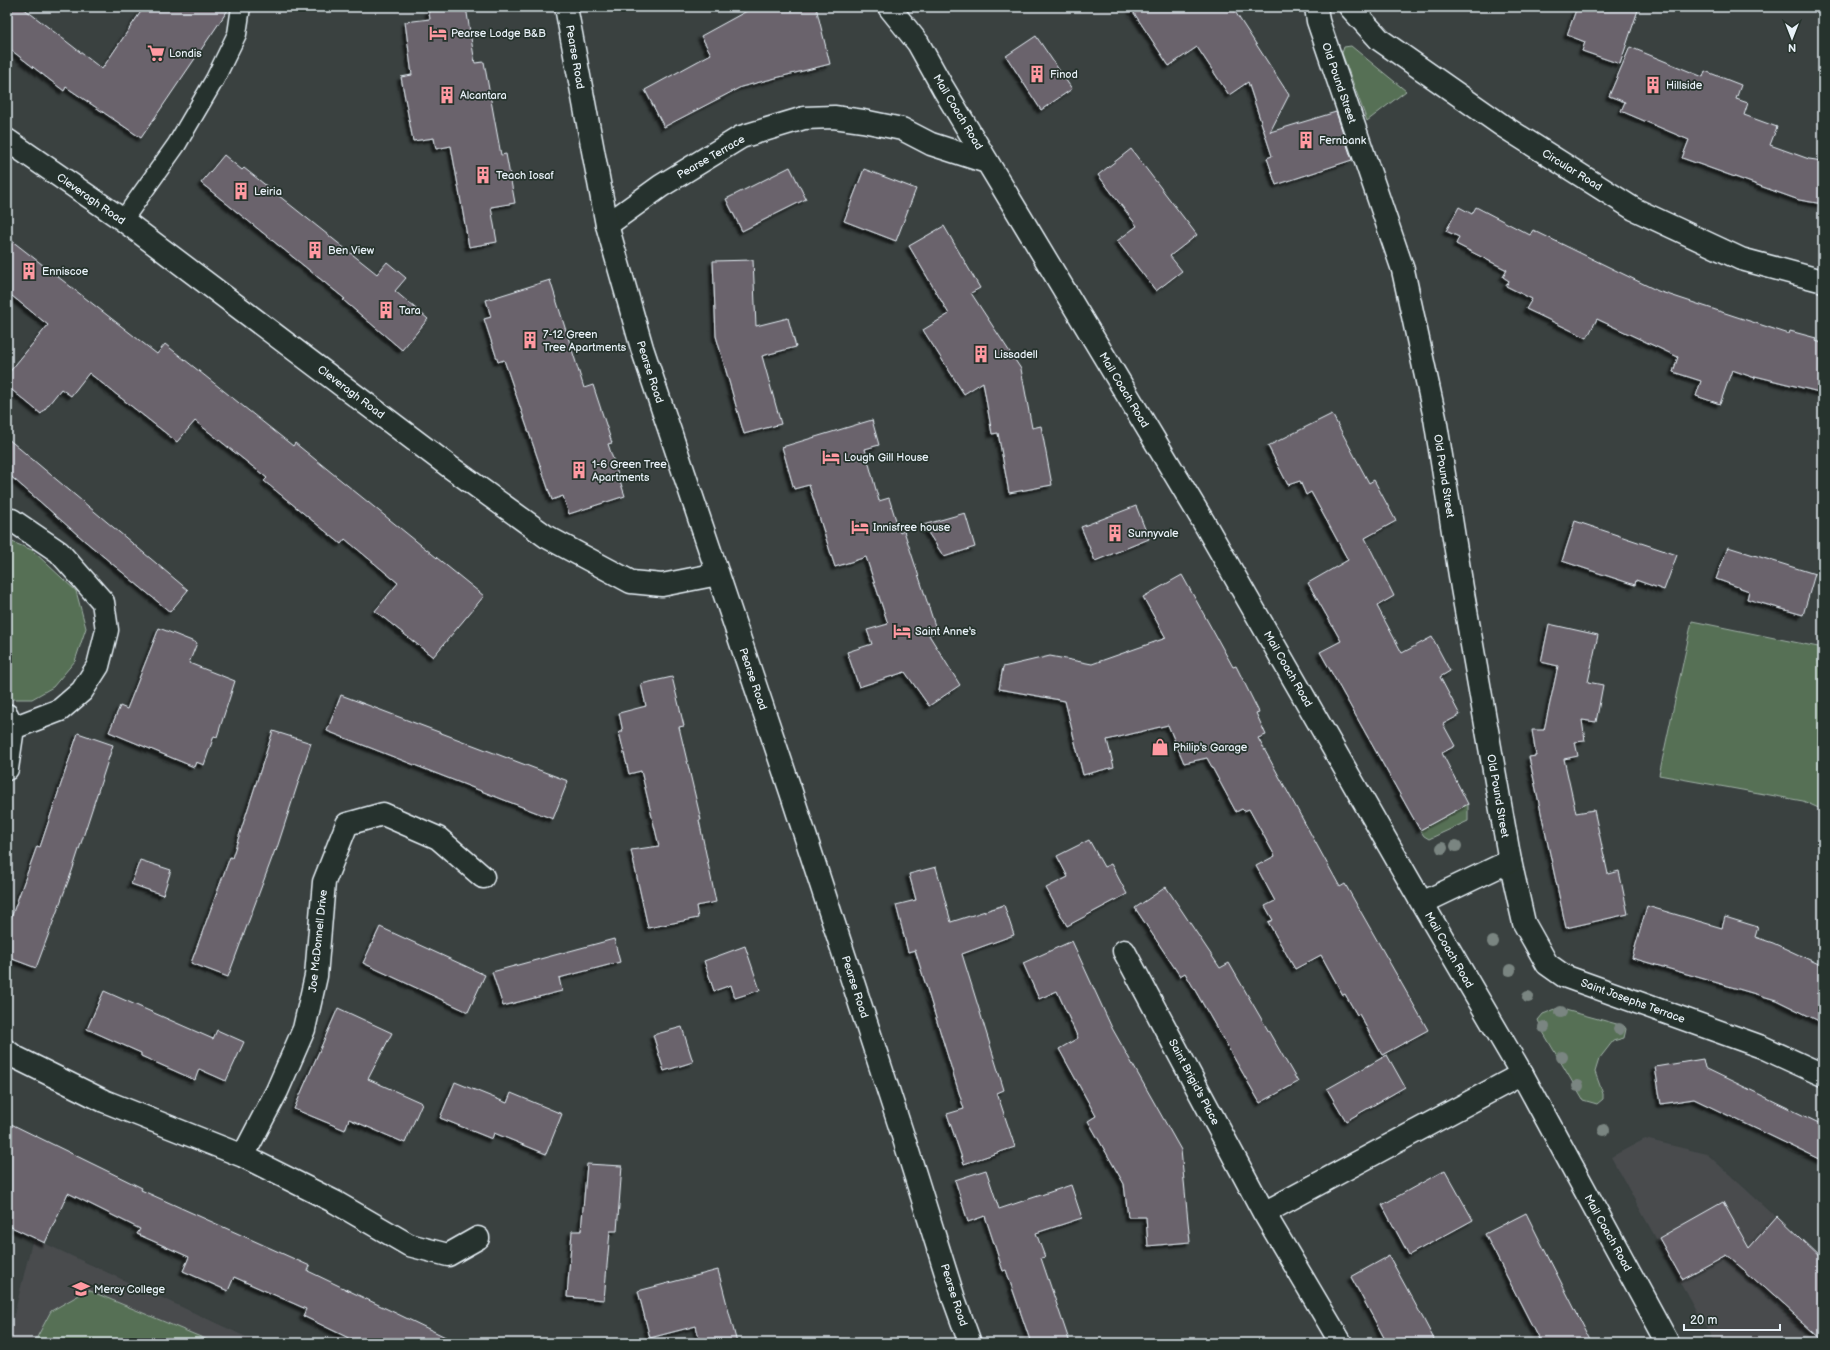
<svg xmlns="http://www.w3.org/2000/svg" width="1830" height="1350" viewBox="0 0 1830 1350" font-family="'Balsamiq Sans',sans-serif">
	<defs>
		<filter id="shadow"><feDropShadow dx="-3.5" dy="3.5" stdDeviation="1" flood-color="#0009"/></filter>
	</defs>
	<rect width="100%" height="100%" fill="#3a4140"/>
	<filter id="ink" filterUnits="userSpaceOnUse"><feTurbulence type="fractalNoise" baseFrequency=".025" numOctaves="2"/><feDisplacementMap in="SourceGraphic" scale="8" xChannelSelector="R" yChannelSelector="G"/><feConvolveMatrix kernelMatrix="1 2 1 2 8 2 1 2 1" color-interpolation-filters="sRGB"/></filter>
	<g filter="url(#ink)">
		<path fill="#484b4d" d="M1645,1139L1707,1154L1823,1260V1342L1821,1343H1714L1611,1157Z
			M33,1238L259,1343H7Z"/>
		<path fill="#566f55" stroke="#9fb0a6" d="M1351,46L1406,91L1367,121L1342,53L1344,47Z
			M7,540L32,550L76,591L86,628L75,661L53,687L32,699H12L7,694Z
			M1692,621L1823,648V810L1803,801L1659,775Z
			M1468,804V821L1429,839L1424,836L1420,830Z
			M1558,1008L1624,1026L1626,1029L1624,1038L1613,1041L1599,1059L1595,1072L1603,1094V1099L1597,1104L1583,1100L1543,1032L1538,1020L1543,1014Z
			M88,1290L215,1343H34L51,1311Z"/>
		<path fill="#6a636c" stroke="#e8f1f8" filter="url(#shadow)" d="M7,7H22L102,69L144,7H230L141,138L66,87L64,91L7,47Z
			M428,7H466L475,63L484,62L501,155L506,154L515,203L491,207L497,242L469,247L451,146L436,149L434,138L413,141L401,77L412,75L405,22L430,19Z
			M754,7H816L830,64L741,87L664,127L645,90L711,54L701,36Z
			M1130,7H1232L1289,95L1270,132L1336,112L1352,160L1276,185L1267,158L1272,156L1248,82L1229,95L1197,47L1169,66Z
			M1577,7H1639L1620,64L1582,51L1585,42L1567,35Z
			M1036,36L1072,89L1041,110L1006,56Z
			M1630,47L1703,77L1705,71L1741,85L1736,99L1748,103L1744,115L1777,127L1770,145L1809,159L1823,161V204L1799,200L1682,158L1689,140L1621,111L1625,102L1609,96Z
			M1131,149L1197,235L1170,256L1182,271L1156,291L1117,241L1137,226L1098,175Z
			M224,155L242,170L244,168L377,274L387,262L406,278L395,291L428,319L402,350L343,300L345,299L201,183Z
			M790,167L806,199L742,231L726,199Z
			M864,169L916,189L896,241L844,221Z
			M1459,207L1472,214L1476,207L1530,235L1533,230L1658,291L1789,334L1790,331L1816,338L1815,341L1823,343V393L1755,376V378L1732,370L1720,404L1696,396L1701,381L1673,372L1678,357L1597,319L1587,338L1526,309L1532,299L1506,286L1509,281L1503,277L1507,270L1456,244L1459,237L1446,231Z
			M944,226L980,288L971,293L1021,369L1032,428L1041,426L1052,485L1009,493L998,433L992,434L983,382L964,394L923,330L949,314L909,246Z
			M7,237L157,354L165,344L293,446L295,443L484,596L433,657L375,611L398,583L345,539L341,544L264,481L267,478L195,421L177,442L89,373L71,396L61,389L41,414L7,386V375L48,325L7,292Z
			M753,260L756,326L788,318L796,347L762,356L781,424L744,434L716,336L713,261Z
			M550,280L584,388L593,385L612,443L608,444L625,496L569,514L563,496L552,500L504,360L498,362L484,319L491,317L486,300Z
			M1332,414L1369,483L1374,480L1396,521L1365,538L1394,596L1377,606L1402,653L1432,637L1450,671L1440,677L1460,715L1443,724L1455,746L1442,753L1468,804L1420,830L1320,652L1341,641L1308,583L1348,560L1311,492L1306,495L1300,481L1288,485L1268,446Z
			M872,420L879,445L865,449L879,501L889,498L900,533L904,531L937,632L929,635L960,685L929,706L905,672L859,687L847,652L872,644L867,630L888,624L866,557L835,567L809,485L794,489L782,447Z
			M7,438L188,590L170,612L86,542L7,473Z
			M1136,506L1149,539L1095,561L1081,527Z
			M965,513L975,547L944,557L923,525Z
			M1575,521L1677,555L1664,590L1636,580L1635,585L1562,561Z
			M1728,547L1815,574L1803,615L1747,599L1749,591L1716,579Z
			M1182,575L1233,667L1236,666L1259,712L1256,713L1266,735L1258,738L1340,887L1345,884L1428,1030L1382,1055L1359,1014L1357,1015L1345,994L1343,995L1321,955L1295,969L1268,922L1273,920L1265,906L1275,901L1256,866L1275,856L1249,809L1244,811L1242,809L1236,812L1207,758L1184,763L1168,725L1107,740L1114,767L1083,775L1065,701L999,689L1003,667L1050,656L1092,664L1166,638L1143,597Z
			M1549,624L1598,635L1588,682L1603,685L1596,722L1582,720L1585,741L1575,742L1578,756L1564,759L1576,813L1594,810L1608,874L1619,871L1628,914L1566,928L1529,757L1536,756L1532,730H1544L1558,666L1541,662Z
			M159,628L197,643L189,663L235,681L217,737L214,736L204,765L196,762L194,767L109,732L120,706L127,709Z
			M672,677L684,726L679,727L701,820H699L716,902L696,906L698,918L648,928L631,850L659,846L641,771L629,774L619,732H623L619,713L646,706L641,684Z
			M341,695L568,781L553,819L327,731Z
			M273,731L311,743L276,851L275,850L228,977L191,963L230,857L232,858Z
			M78,733L113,745L72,871L36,968L7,957V929L37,846L40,847Z
			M1089,840L1104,867L1111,864L1127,894L1067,926L1046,888L1068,877L1057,856Z
			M140,860L171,870L163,895L131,884Z
			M936,867L951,922L1004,905L1014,935L962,954L1004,1090L997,1093L1015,1147L964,1164L947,1114L964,1109L915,950L908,952L896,905L916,900L909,874Z
			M1166,887L1220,968L1229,963L1298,1082L1260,1103L1185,973L1180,976L1135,908Z
			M1647,906L1722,928L1725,917L1758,927L1755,937L1773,943L1823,966V1023L1776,1000L1632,958Z
			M380,927L485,975L468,1012L363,963Z
			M614,939L620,962L559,978L562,991L503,1006L492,972Z
			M1072,941L1112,1028L1181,1150L1190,1242L1148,1246L1146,1217H1128L1124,1184L1088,1121L1096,1116L1059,1049L1078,1038L1057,991L1039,999L1023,963Z
			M745,946L760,990L735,998L731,985L714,991L704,961Z
			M104,991L213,1039L217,1030L244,1042L226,1081L199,1069L195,1080L141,1056V1053L87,1029Z
			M338,1008L392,1033L368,1079L422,1103L405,1143L349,1119L345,1130L294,1109Z
			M682,1027L693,1062L664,1071L653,1035Z
			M1387,1055L1405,1087L1346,1121L1327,1089Z
			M1703,1059L1705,1068L1823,1125V1161L1694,1099L1661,1104L1655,1067Z
			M455,1082L507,1103L511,1093L562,1114L546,1154L494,1133L492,1139L440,1118Z
			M7,1122L142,1188L141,1190L310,1266L308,1271L458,1343H359L303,1316L306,1309L234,1277L228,1291L183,1271L189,1257L137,1234L140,1229L68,1193L45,1243L7,1225Z
			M587,1164L622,1166L617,1231H610L604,1300L567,1297L572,1231H581Z
			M986,1170L999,1209L1071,1185L1082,1218L1036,1233L1045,1257L1041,1258L1070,1343H1031L1006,1270L1003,1271L985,1216L968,1222L955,1180Z
			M1445,1170L1473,1220L1409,1255L1382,1205Z
			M1723,1202L1749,1248L1777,1216L1823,1260V1341L1743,1269L1726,1255L1682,1279L1659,1238Z
			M1526,1213L1537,1235L1592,1343H1541L1485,1234Z
			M1389,1256L1424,1320L1436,1343H1387L1351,1277Z
			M718,1270L737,1343H700L696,1326L650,1338L638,1291Z"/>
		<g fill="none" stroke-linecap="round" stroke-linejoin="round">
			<g stroke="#e8f1f8" stroke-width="21">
				<path id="lane" d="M123,220L177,144L215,79L237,34L241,7"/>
			</g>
			<g stroke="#e8f1f8" stroke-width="25">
				<path id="street" d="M607,225L661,186L741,137L804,118L834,117L863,121L902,129L931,144L987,162
					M7,521L12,520L59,552L103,602L107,630L98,666L82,691L60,710L13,728
					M7,715L13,728L7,769
					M1510,861L1524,923L1547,964L1564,976L1762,1047L1823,1075
					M1124,951L1264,1213L1341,1343
					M7,1051L15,1057L104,1101L243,1156L335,1202L409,1245L448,1255L478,1238
					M243,1156L277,1091L304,1029L316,976L324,882L347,824L383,814L438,838L483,877
					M1264,1213L1522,1074"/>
			</g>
			<g stroke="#e8f1f8" stroke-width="25">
				<path id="secondary" d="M566,7L607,225L642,348L791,792L904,1139L954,1299L970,1343
					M889,7L918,43L943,88L1203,521L1422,903L1522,1074L1668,1343
					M1316,7L1318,21L1403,270L1435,418L1462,588L1510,861L1422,903
					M1350,7L1380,40L1503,126L1634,209L1741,259L1823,281
					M7,140L123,220L450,467L547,537L631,582L662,585L718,574"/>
			</g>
			<use href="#lane" stroke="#26332d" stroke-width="18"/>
			<use href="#street" stroke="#26332d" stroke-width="22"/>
			<use href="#secondary" stroke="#26332d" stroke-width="22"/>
		</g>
		<g fill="#7a8581">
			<circle cx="1456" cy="846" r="6"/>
			<circle cx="1442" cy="848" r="6"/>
			<circle cx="1493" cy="942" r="6"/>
			<circle cx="1510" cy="970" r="6"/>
			<circle cx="1528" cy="997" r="6"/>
			<circle cx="1561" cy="1012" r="6"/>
			<circle cx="1544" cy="1027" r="6"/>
			<circle cx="1619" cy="1029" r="6"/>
			<circle cx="1562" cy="1057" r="6"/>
			<circle cx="1578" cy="1086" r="6"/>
			<circle cx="1604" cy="1130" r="6"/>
		</g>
	</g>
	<defs>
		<g id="hotel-bare" transform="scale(1.38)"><path d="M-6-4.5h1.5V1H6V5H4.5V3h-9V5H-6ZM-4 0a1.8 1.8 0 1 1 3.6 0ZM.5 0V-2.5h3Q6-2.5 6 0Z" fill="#ff9aa2" stroke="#26332d" stroke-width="2.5" paint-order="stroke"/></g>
		<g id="supermarket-bare" transform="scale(1.38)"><path d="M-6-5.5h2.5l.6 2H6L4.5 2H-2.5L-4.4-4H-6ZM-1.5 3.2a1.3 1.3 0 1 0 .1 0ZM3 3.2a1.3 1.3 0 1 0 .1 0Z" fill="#ff9aa2" stroke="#26332d" stroke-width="2.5" paint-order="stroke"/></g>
		<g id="building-bare" transform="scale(1.38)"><path d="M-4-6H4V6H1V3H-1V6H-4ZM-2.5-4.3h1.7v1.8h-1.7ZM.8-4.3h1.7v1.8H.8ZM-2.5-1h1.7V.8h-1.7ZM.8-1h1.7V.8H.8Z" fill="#ff9aa2" stroke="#26332d" stroke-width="2.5" paint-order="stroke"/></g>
		<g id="shop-bare" transform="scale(1.38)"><path d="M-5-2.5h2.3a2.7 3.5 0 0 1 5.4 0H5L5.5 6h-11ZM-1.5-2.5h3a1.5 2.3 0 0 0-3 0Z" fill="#ff9aa2" stroke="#26332d" stroke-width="2.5" paint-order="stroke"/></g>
		<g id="school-bare" transform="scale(1.38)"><path d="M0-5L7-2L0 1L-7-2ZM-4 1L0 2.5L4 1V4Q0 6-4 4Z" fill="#ff9aa2" stroke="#26332d" stroke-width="2.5" paint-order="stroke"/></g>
	</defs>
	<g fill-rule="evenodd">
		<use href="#hotel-bare" x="438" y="33"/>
		<use href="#supermarket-bare" x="156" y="53"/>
		<use href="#building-bare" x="1037" y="74"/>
		<use href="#building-bare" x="1653" y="85"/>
		<use href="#building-bare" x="447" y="95"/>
		<use href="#building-bare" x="1306" y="140"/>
		<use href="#building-bare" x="483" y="175"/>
		<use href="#building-bare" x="241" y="191"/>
		<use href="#building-bare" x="315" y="250"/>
		<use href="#building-bare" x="29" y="271"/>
		<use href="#building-bare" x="386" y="310"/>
		<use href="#building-bare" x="530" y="340"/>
		<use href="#building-bare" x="981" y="354"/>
		<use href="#hotel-bare" x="831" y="457"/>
		<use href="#building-bare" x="579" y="470"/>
		<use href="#hotel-bare" x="860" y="527"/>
		<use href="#building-bare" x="1115" y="533"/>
		<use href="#hotel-bare" x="902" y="631"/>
		<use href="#shop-bare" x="1160" y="747"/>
		<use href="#school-bare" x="81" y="1289"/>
	</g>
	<g text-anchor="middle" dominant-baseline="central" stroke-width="3.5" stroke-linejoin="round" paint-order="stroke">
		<g font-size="11" fill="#e8f1f8" stroke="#26332d" text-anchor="start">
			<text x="451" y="33">Pearse Lodge B&amp;B</text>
			<text x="169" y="53">Londis</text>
			<text x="1050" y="74">Finod</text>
			<text x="1666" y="85">Hillside</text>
			<text x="460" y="95">Alcantara</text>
			<text x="1319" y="140">Fernbank</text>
			<text x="496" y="175">Teach Iosaf</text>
			<text x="254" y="191">Leiria</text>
			<text x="328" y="250">Ben View</text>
			<text x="42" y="271">Enniscoe</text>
			<text x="399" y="310">Tara</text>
			<text x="543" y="334">7-12 Green<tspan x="543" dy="13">Tree Apartments</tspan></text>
			<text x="994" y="354">Lissadell</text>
			<text x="844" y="457">Lough Gill House</text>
			<text x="592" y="464">1-6 Green Tree<tspan x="592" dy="13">Apartments</tspan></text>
			<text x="873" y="527">Innisfree house</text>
			<text x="1128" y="533">Sunnyvale</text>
			<text x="915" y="631">Saint Anne's</text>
			<text x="1173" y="747">Philip's Garage</text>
			<text x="94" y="1289">Mercy College</text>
		</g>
		<g font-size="11" fill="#e8f1f8" stroke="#26332d">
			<text transform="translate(575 57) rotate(80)">Pearse Road</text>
			<text transform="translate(1339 83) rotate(71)">Old Pound Street</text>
			<text transform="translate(958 112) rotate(59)">Mail Coach Road</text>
			<text transform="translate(711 157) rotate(-30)">Pearse Terrace</text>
			<text transform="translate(1572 170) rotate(32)">Circular Road</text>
			<text transform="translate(91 199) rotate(35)">Cleveragh Road</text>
			<text transform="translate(650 372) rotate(72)">Pearse Road</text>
			<text transform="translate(1124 390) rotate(59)">Mail Coach Road</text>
			<text transform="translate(351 392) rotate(37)">Cleveragh Road</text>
			<text transform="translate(1444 476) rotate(81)">Old Pound Street</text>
			<text transform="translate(1288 669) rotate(60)">Mail Coach Road</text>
			<text transform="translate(753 679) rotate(71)">Pearse Road</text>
			<text transform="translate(1498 796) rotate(80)">Old Pound Street</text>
			<text transform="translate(318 941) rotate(-84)">Joe McDonnell Drive</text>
			<text transform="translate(1449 950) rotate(60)">Mail Coach Road</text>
			<text transform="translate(855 987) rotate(72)">Pearse Road</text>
			<text transform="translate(1633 1001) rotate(20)">Saint Josephs Terrace</text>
			<text transform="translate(1194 1082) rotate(62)">Saint Brigid's Place</text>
			<text transform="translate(1608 1233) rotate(61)">Mail Coach Road</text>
			<text transform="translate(954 1295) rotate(72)">Pearse Road</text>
		</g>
	</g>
	<rect width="1830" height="1350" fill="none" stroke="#26332d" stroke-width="24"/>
	<rect x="12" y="12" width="1806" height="1326" fill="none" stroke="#e8f1f8" stroke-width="1.5" filter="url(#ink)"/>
	<g transform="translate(1792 38) rotate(180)" stroke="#26332d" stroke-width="3" paint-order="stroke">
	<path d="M0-3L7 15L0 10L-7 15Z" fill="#e8f1f8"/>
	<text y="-6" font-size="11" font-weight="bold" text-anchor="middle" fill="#e8f1f8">N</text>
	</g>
	<path d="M1684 1324v6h96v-6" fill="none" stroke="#e8f1f8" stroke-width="2"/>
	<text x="1690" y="1324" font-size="12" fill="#e8f1f8" stroke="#26332d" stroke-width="3" paint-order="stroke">20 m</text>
</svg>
